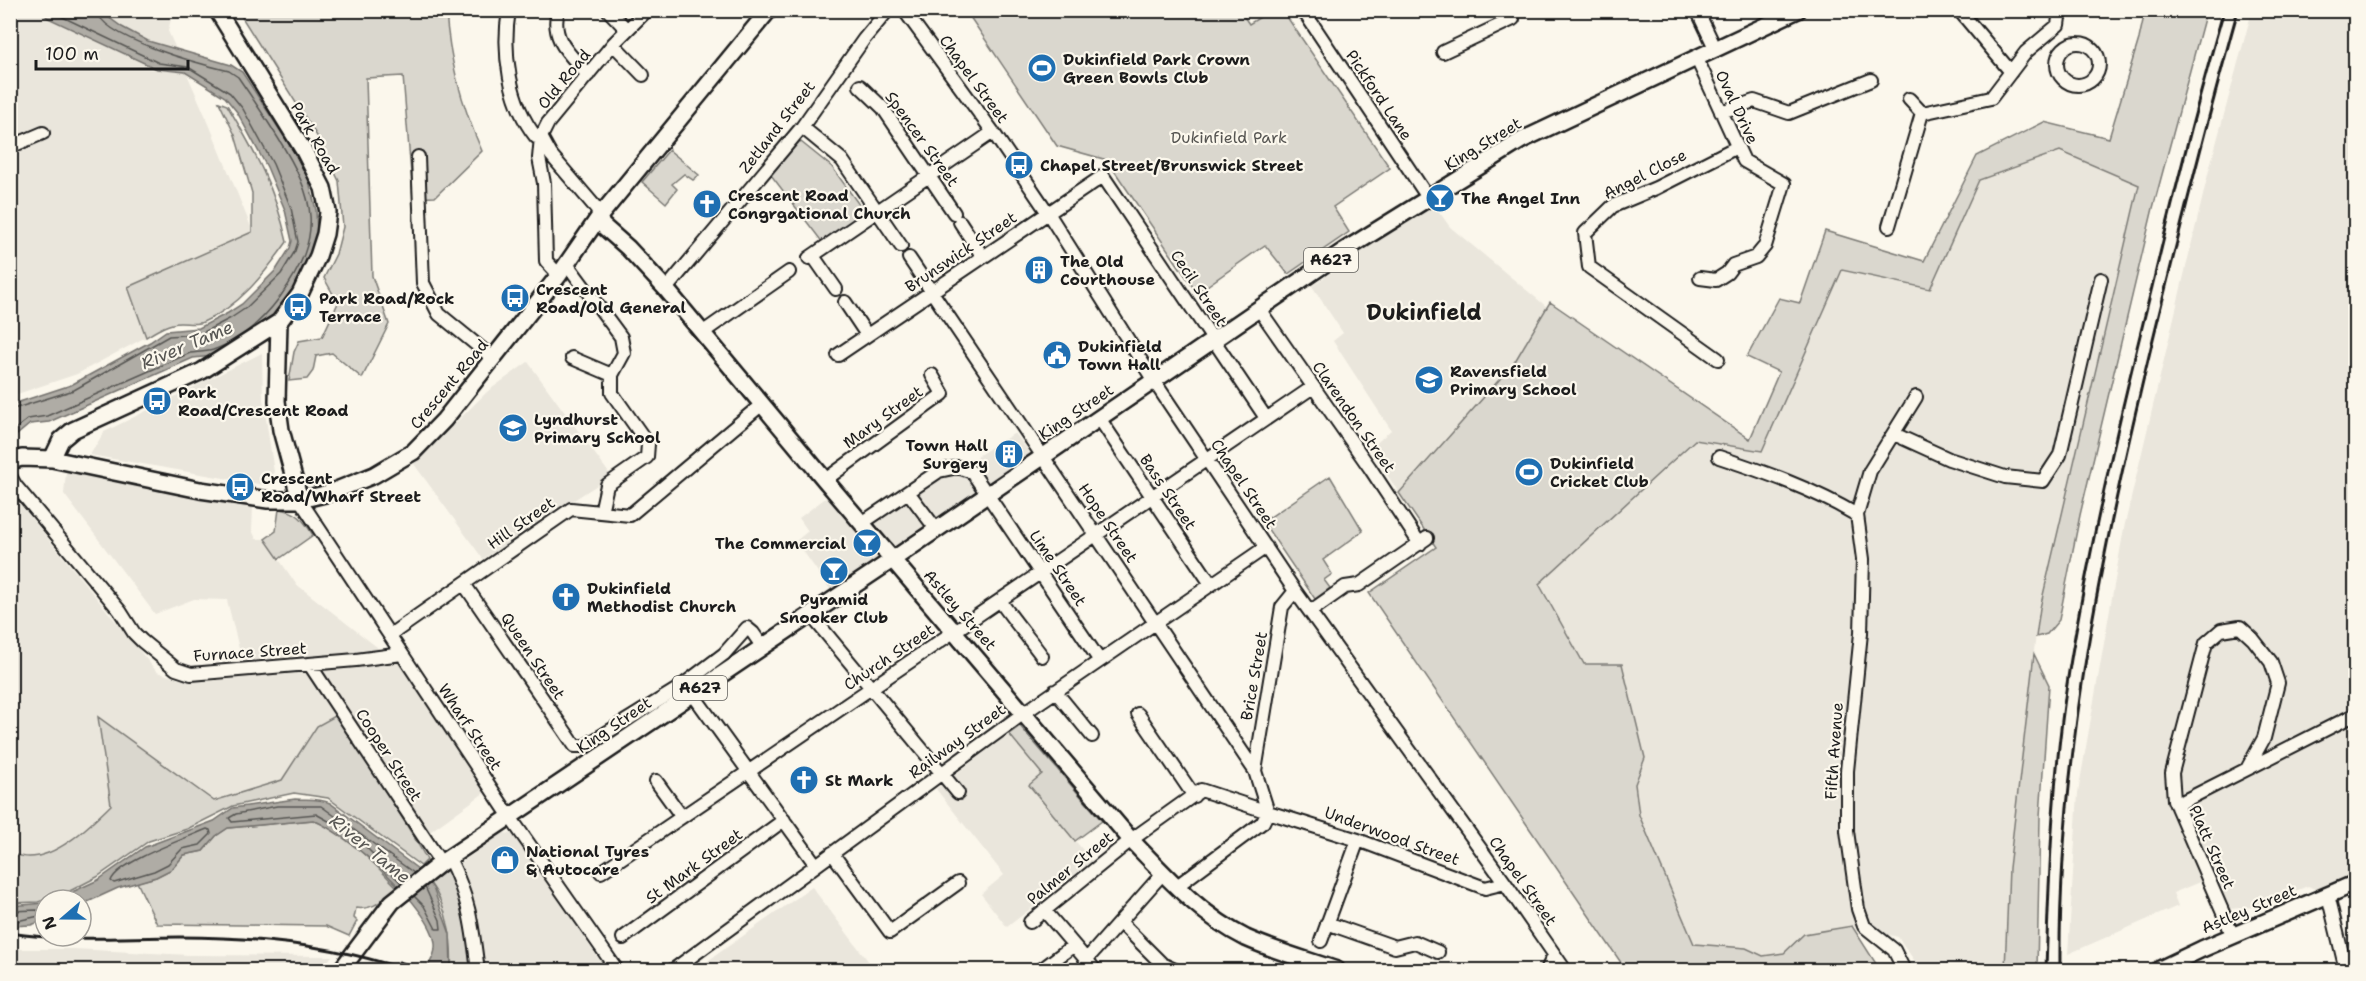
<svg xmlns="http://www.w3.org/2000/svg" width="2366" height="981" viewBox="0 0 2366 981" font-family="'Shantell Sans',sans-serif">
	<rect width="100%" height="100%" fill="#fbf7ec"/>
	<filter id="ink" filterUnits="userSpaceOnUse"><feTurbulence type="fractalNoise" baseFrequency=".0167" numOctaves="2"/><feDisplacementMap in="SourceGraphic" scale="12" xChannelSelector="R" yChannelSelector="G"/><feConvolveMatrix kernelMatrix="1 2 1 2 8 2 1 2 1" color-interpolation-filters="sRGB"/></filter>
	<g filter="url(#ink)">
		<path fill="#eae6dc" d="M10,11H173L168,31L209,124L253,232L129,287L146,337L77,374L11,396Z
			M2252,11H2355V883L2328,895L2308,886L2254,907L2229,909L2214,876L2173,893L2178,906L2068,954L2078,793L2124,528L2209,170Z
			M2060,151L2139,184L2039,608L2009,868L2005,970H1921L1898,937L1852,926L1804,934L1784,953L1763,956L1746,948L1694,944L1639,815L1635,784L1645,758L1584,664L1539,584L1695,440L1762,450L1842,269L1930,289L1979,180Z
			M1432,202L1450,227L1547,307L1514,363L1399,493L1370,449L1391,430L1333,341L1343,333L1312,286Z
			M262,353L263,399L274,472L264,485L90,455L104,432Z
			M528,362L611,476L483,559L414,464L488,391Z
			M1015,433L1032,456L832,592L796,541L808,531L799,518L827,497L858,530L940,477L954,474L967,476L979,455Z
			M66,472L147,489L253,507L252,530L256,539H265L296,584L400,665L484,793L417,841L368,768L337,715L317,726L282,780L214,801L99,718L111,805L86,829L59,849L31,857L11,854L10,492L157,672L179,679L313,669L308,658L244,669L227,600L194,599L155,614L64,494Z
			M1009,734L1042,774L1029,785L1092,861L1007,927L981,894L1004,875L936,789Z
			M503,833L515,834L606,970H483L477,918L469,887L458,865Z
			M812,887L875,970H695Z
			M11,949H74L189,955L332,956L321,970H11Z"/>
		<path fill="#dad7ce" stroke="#7b7a75" stroke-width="1.5" d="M238,11H446C449,60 462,106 482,151L435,197L413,198L403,76L366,78L372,276L389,324L362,378L332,353L316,356L313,371L307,379L289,381L294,352L299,341L322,337L338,303L324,278L336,254L343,227L339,181L317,136Z
			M1240,11L1249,24L1270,11H1283L1390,168L1333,207L1349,232L1288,274L1265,245L1197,293L1107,160L1057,146L966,11Z
			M2145,11H2206L2153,208L2080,515L2059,620L2047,634L2036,637L2040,608L2139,185L2060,151L1979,180L1930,289L1842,270L1762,451L1695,440L1539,584L1584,664H1622L1645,758L1635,784L1639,815L1694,944L1746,948L1763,956L1784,953L1804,934L1852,926L1880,970H1759L1750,966L1744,970H1626L1369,593L1436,547L1399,493L1514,363L1550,302L1750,439L1779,372L1747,357L1779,298L1800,303L1825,231L1924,261L1977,156L2044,122L2109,138L2139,39Z
			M219,102L227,105C255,152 275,188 287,242C265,273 239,307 203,322C196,325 188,323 180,323C168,323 156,331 146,337L128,287L252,232V193L235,135Z
			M796,138L832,167L865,213L823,243L771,175Z
			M669,150L699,175L693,180L684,174L672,184L677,189L666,203L642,182Z
			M1330,476L1363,531L1323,560L1332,574L1324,580L1330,588L1315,599L1263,522Z
			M279,509C297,511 303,519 313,535L279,559L265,539L276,531Z
			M2034,654L2049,685L2040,816L2037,970H1922H2005L2009,868Z
			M337,715C366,764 400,810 427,860L421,866L328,798L294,793L233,806L187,829L149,841L97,877L62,895L38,902L11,903L10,854C16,855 23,857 29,857C59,857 91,824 111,805L98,717L214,801L282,780L317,726Z
			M1020,726L1102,821L1075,841L1029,785L1042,774L1009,734Z
			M313,820C348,834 373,863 399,889C385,898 373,911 356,908L354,918L357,921L349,936L326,926L157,924L137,882L156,877L172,869L184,855L203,851L216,836L228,828Z
			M449,868C462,901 471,934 470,970H451C453,942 448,907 430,883Z"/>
		<path fill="#afaca5" stroke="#74726e" stroke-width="1.5" d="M41,11H100L122,27L148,41L231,65L242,72L298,158L309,181L316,210L317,234L313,249L299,282L268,322L213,356L193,358L49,422L30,424L11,440L10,405L71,385L150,342L166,331L199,328L228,313L242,304L276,270L290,248L292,241L285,210L267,167L237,112L225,97L185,72L157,69L48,18Z
			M295,799C307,800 319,798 330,803L418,869L433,888L450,934L451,970H426C430,962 436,954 435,944C432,907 346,833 313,820L228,828L216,836L203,851L184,855L172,869L156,877L118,888L81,905V900H55L98,880L145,847L214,821L233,808Z
			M45,903V920L31,925L11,926V906Z"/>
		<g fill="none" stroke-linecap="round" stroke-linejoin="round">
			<path stroke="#575653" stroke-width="1.5" d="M10,410L74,390L169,336L200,334L231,318L246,308L281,274L295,251L298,242L291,208L273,164L243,109L230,93L188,67L159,63L48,10
				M10,433L28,419L47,416L190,353C198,352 206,352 213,350C241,340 263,320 280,297C325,235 316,199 278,138C265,117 252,97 238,77L229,71C204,65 100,38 97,10
				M207,829L210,830L211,834L200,845L182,849L168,864L154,871L114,883L111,881C117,862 187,838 207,829Z
				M401,883L365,846L345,830L316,814L232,822L229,818L236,814L277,806H321L414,873
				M414,896L424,906L436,929H441L440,920L425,887
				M10,911L37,910L40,913L39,916L17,921L10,920"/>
			<g stroke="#1c1c1c" stroke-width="16">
				<path id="minor" d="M509,10C502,52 509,103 536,137H541L551,155L597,209L599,217
					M558,10C550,40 570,54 588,75
					M608,10L627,30
					M904,10L993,132L1048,213L1154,381L1295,591L1505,883L1565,970
					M1303,10L1429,199
					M1697,10L1716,50
					M1959,10L2011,72
					M2057 64a21 21 0 1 1 42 0a21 21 0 1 1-42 0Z
					M613,44L643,75
					M1443,52L1513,19L1509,10
					M1697,59L1744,161L1784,184L1765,246L1756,257L1733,265L1727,273L1716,280L1700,278
					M860,86L883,108L954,213
					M1909,99L1922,113
					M1721,112L1754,101L1789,113L1871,80
					M802,127L842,160L901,246
					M10,147L43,133
					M418,157L423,283L439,314L494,359
					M960,222L983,257
					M1889,226L1922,113L1991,98L2026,52L2058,25L2060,10
					M813,256L836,289
					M809,258L993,132
					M909,258L1255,771L1268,812L1358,840L1485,888L1505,883
					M567,264L621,337L624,353L612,375V393L648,444L647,457L607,485L601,512
					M559,275L546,261L544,183L539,158L541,137L548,123L613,44L647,10
					M666,289L802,127L864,39L888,10
					M845,302L867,335
					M1259,309L1370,468L1420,544
					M702,333L789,272
					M838,355L1103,176L1266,418
					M572,358L612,375
					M1718,359L1589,267L1585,233L1613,206L1656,188L1737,147
					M1099,418L1211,584
					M1894,434L1949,459L2005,477L2043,481L2060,455L2101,279
					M1719,457C1767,473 1813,489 1857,515
					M10,476L15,485L120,611L134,633L142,641L176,669L191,674L356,660L402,654
					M825,480L943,394L932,375
					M908,492L936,529
					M300,500L510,817L617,970
					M862,523L939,471L958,467L972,472L1100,661
					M464,584L575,746H585L679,688L724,654L747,628L753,633L762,646
					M1001,602C1014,621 1028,637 1042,656
					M1311,611L1345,587L1359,585L1427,538
					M810,614L958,793
					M390,635L571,509L630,515L761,405
					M310,665L441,863
					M1055,691L1092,736
					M692,693L816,865
					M1138,714L1194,796
					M1255,771L1282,607L1295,591
					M656,781L682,817
					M2176,805L2356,714
					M832,853L890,932L958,883
					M449,858C468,896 472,922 477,963L476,970
					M601,872L1313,387
					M2328,895L2346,970
					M1044,910L1095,970
					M1030,922L1131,840L1201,790L1268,812L1263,822L1177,886
					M1120,922L1162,964L1175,970
					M1327,923L1395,947L1415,942L1438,952
					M2233,936L2174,800L2172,773L2206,643L2221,630L2240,627L2253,639L2271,662L2278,683L2264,738L2247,769
					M623,938L784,820
					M1321,941L1358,840
					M1086,960L1163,873
					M673,970L1024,713L1266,547
					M1041,970L1074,945
					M1547,970L1554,955
					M1904,970L1894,950L1864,926L1858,909L1847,831V771L1861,633L1863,559L1857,515L1870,471L1916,397"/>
			</g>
			<g stroke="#1c1c1c" stroke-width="20">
				<path id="major" d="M217,10L304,151L323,188L328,212L325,234L318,256L300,294L279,322L277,401L281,430L300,500
					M599,217L602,225L628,248L666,289L825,480L1131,840C1165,875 1201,916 1246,938C1275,951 1307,960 1337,970
					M52,459L61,440L73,430L202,371L279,322
					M10,461L22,458L52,459L200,490L268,500H300L329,493L374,475L413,452L444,420L559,275L599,217L769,10
					M341,970L392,902L441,863L892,560L1345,250L1522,140L1798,10
					M2158,970L2202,949L2356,883"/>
			</g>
			<use href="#minor" stroke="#fbf7ec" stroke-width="12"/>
			<use href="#major" stroke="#fbf7ec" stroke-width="15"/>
			<path stroke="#1c1c1c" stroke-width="3" d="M10,933C67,942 123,937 180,937C257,937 333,945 406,970
				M399,962L424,970
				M2046,970C2049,871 2053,770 2069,671C2090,542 2120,414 2152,287C2174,194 2197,102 2224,10
				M2060,970C2058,757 2103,545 2153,339C2180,229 2207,119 2238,10"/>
		</g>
	</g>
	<defs>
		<g id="stadium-disc" transform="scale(1.5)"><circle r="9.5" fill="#1f6fb2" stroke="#fbf7ec"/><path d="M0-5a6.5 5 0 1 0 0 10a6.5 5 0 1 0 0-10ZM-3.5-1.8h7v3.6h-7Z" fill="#fff"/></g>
		<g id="bus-disc" transform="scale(1.5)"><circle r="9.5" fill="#1f6fb2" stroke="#fbf7ec"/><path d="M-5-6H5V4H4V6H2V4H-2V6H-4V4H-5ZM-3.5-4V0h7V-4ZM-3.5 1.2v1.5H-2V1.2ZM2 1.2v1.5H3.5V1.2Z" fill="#fff"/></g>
		<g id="bar-disc" transform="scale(1.5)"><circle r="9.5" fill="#1f6fb2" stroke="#fbf7ec"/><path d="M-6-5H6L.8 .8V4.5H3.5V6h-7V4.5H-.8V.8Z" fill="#fff"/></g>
		<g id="church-disc" transform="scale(1.5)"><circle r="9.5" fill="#1f6fb2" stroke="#fbf7ec"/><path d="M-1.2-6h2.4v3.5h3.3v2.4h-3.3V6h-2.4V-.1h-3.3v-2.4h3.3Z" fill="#fff"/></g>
		<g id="building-disc" transform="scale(1.5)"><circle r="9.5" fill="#1f6fb2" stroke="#fbf7ec"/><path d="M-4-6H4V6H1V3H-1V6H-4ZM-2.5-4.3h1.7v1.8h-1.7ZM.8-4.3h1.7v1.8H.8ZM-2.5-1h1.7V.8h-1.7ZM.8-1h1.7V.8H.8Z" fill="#fff"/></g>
		<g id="civic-disc" transform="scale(1.5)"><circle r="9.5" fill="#1f6fb2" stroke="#fbf7ec"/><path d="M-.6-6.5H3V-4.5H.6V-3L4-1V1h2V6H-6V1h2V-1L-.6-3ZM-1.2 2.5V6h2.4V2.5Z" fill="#fff"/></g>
		<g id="school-disc" transform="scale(1.5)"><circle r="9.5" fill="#1f6fb2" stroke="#fbf7ec"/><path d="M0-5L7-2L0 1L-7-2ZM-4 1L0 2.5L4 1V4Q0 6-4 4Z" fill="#fff"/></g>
		<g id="shop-disc" transform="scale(1.5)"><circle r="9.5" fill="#1f6fb2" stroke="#fbf7ec"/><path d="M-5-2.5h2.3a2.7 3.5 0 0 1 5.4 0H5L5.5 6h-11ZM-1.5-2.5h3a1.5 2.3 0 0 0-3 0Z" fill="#fff"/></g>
	</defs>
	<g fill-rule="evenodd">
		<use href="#stadium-disc" x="1042" y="68"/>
		<use href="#bus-disc" x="1019" y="165"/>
		<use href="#bar-disc" x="1440" y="198"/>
		<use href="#church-disc" x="707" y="204"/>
		<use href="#building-disc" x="1039" y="270"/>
		<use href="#bus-disc" x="515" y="298"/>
		<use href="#bus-disc" x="298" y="307"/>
		<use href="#civic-disc" x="1057" y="355"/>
		<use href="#school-disc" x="1429" y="380"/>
		<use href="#bus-disc" x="157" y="401"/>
		<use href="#school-disc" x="513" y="428"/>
		<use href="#building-disc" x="1009" y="454"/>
		<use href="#stadium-disc" x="1529" y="472"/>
		<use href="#bus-disc" x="240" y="487"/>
		<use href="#bar-disc" x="867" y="543"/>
		<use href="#bar-disc" x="834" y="571"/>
		<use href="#church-disc" x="566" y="597"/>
		<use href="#church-disc" x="804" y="780"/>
		<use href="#shop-disc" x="505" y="860"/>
	</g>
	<g text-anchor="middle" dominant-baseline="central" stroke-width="4.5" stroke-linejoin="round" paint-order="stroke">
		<g fill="#fbf7ec" stroke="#5f5e5a" stroke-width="1.5">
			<rect x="1304" y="248" width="54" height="24" rx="4.5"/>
			<rect x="673" y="676" width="54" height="24" rx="4.5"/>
		</g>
		<g font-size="15" font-weight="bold" fill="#1c1c1c">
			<text x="1331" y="260">A627</text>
			<text x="700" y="688">A627</text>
		</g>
		<g font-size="16" font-weight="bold" fill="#1c1c1c" stroke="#fbf7ec" text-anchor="start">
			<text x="1063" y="59">Dukinfield Park Crown<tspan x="1063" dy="18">Green Bowls Club</tspan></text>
			<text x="1040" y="165">Chapel Street/Brunswick Street</text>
			<text x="728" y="195">Crescent Road<tspan x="728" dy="18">Congrgational Church</tspan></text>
			<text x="1461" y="198">The Angel Inn</text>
			<text x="1060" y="261">The Old<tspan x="1060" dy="18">Courthouse</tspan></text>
			<text x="536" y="289">Crescent<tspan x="536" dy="18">Road/Old General</tspan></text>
			<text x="319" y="298">Park Road/Rock<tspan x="319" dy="18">Terrace</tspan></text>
			<text x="1078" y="346">Dukinfield<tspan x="1078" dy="18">Town Hall</tspan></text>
			<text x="1450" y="371">Ravensfield<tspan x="1450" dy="18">Primary School</tspan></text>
			<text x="178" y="392">Park<tspan x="178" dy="18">Road/Crescent Road</tspan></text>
			<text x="534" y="419">Lyndhurst<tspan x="534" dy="18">Primary School</tspan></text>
			<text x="988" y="445" text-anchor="end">Town Hall<tspan x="988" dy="18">Surgery</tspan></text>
			<text x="1550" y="463">Dukinfield<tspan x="1550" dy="18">Cricket Club</tspan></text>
			<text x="261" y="478">Crescent<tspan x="261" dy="18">Road/Wharf Street</tspan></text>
			<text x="846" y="543" text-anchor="end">The Commercial</text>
			<text x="587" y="588">Dukinfield<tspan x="587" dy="18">Methodist Church</tspan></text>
			<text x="834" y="599" text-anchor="middle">Pyramid<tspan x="834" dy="18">Snooker Club</tspan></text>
			<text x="825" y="780">St Mark</text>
			<text x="526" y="851">National Tyres<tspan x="526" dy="18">&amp; Autocare</tspan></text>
		</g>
		<g font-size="16" fill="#1c1c1c" stroke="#fbf7ec">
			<text transform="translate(564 79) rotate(-50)">Old Road</text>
			<text transform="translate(974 79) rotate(54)">Chapel Street</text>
			<text transform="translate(1379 95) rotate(56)">Pickford Lane</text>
			<text transform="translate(1737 107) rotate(65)">Oval Drive</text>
			<text transform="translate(777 127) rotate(-52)">Zetland Street</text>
			<text transform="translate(315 138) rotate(60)">Park Road</text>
			<text transform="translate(922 139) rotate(54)">Spencer Street</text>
			<text transform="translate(1483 144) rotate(-31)">King Street</text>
			<text transform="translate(1645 174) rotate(-27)">Angel Close</text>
			<text transform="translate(961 252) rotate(-34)">Brunswick Street</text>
			<text transform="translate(1199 288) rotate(56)">Cecil Street</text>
			<text transform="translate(449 384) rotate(-50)">Crescent Road</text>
			<text transform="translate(1076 412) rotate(-34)">King Street</text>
			<text transform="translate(883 417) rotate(-36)">Mary Street</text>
			<text transform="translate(1354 417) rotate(55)">Clarendon Street</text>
			<text transform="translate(1244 484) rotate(56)">Chapel Street</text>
			<text transform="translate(1168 492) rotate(56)">Bass Street</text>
			<text transform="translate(521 523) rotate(-35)">Hill Street</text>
			<text transform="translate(1108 523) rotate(56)">Hope Street</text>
			<text transform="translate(1058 568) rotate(56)">Lime Street</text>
			<text transform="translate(960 610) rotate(49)">Astley Street</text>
			<text transform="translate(250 652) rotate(-4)">Furnace Street</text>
			<text transform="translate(533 656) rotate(56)">Queen Street</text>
			<text transform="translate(889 657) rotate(-34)">Church Street</text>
			<text transform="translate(1254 676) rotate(-80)">Brice Street</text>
			<text transform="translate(614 725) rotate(-34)">King Street</text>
			<text transform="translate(470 727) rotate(56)">Wharf Street</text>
			<text transform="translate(957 741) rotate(-36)">Railway Street</text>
			<text transform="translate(1834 751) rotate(-86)">Fifth Avenue</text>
			<text transform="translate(389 755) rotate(57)">Cooper Street</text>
			<text transform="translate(1392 836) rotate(20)">Underwood Street</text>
			<text transform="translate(2212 847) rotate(66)">Platt Street</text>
			<text transform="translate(694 866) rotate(-36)">St Mark Street</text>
			<text transform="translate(1070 868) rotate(-39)">Palmer Street</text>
			<text transform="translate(1523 881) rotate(55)">Chapel Street</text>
			<text transform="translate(2249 909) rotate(-23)">Astley Street</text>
		</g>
		<g font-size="16" fill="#555451" stroke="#fbf7ec">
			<text x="1229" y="137">Dukinfield Park</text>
		</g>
		<g font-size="18" font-style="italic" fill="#575653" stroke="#fbf7ec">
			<text transform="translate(187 345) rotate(-23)">River Tame</text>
			<text transform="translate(370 849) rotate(39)">River Tame</text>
		</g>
		<g font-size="22" font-weight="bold" fill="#1c1c1c" stroke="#fbf7ec">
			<text x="1424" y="312">Dukinfield</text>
		</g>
	</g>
	<rect width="2366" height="981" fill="none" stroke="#fbf7ec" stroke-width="36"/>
	<rect x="18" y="18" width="2330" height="945" fill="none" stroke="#1c1c1c" stroke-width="2" filter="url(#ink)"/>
	<g transform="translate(63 918) rotate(250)"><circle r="28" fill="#fbf7ec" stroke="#a29f99" stroke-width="1.5"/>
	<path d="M0-4.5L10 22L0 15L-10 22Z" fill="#1f6fb2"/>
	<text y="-9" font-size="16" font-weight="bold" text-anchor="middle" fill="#1c1c1c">N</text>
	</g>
	<path d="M36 60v9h152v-9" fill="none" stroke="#1c1c1c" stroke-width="3"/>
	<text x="45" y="60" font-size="18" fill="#1c1c1c" stroke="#fbf7ec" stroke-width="4.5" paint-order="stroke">100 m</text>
</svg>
